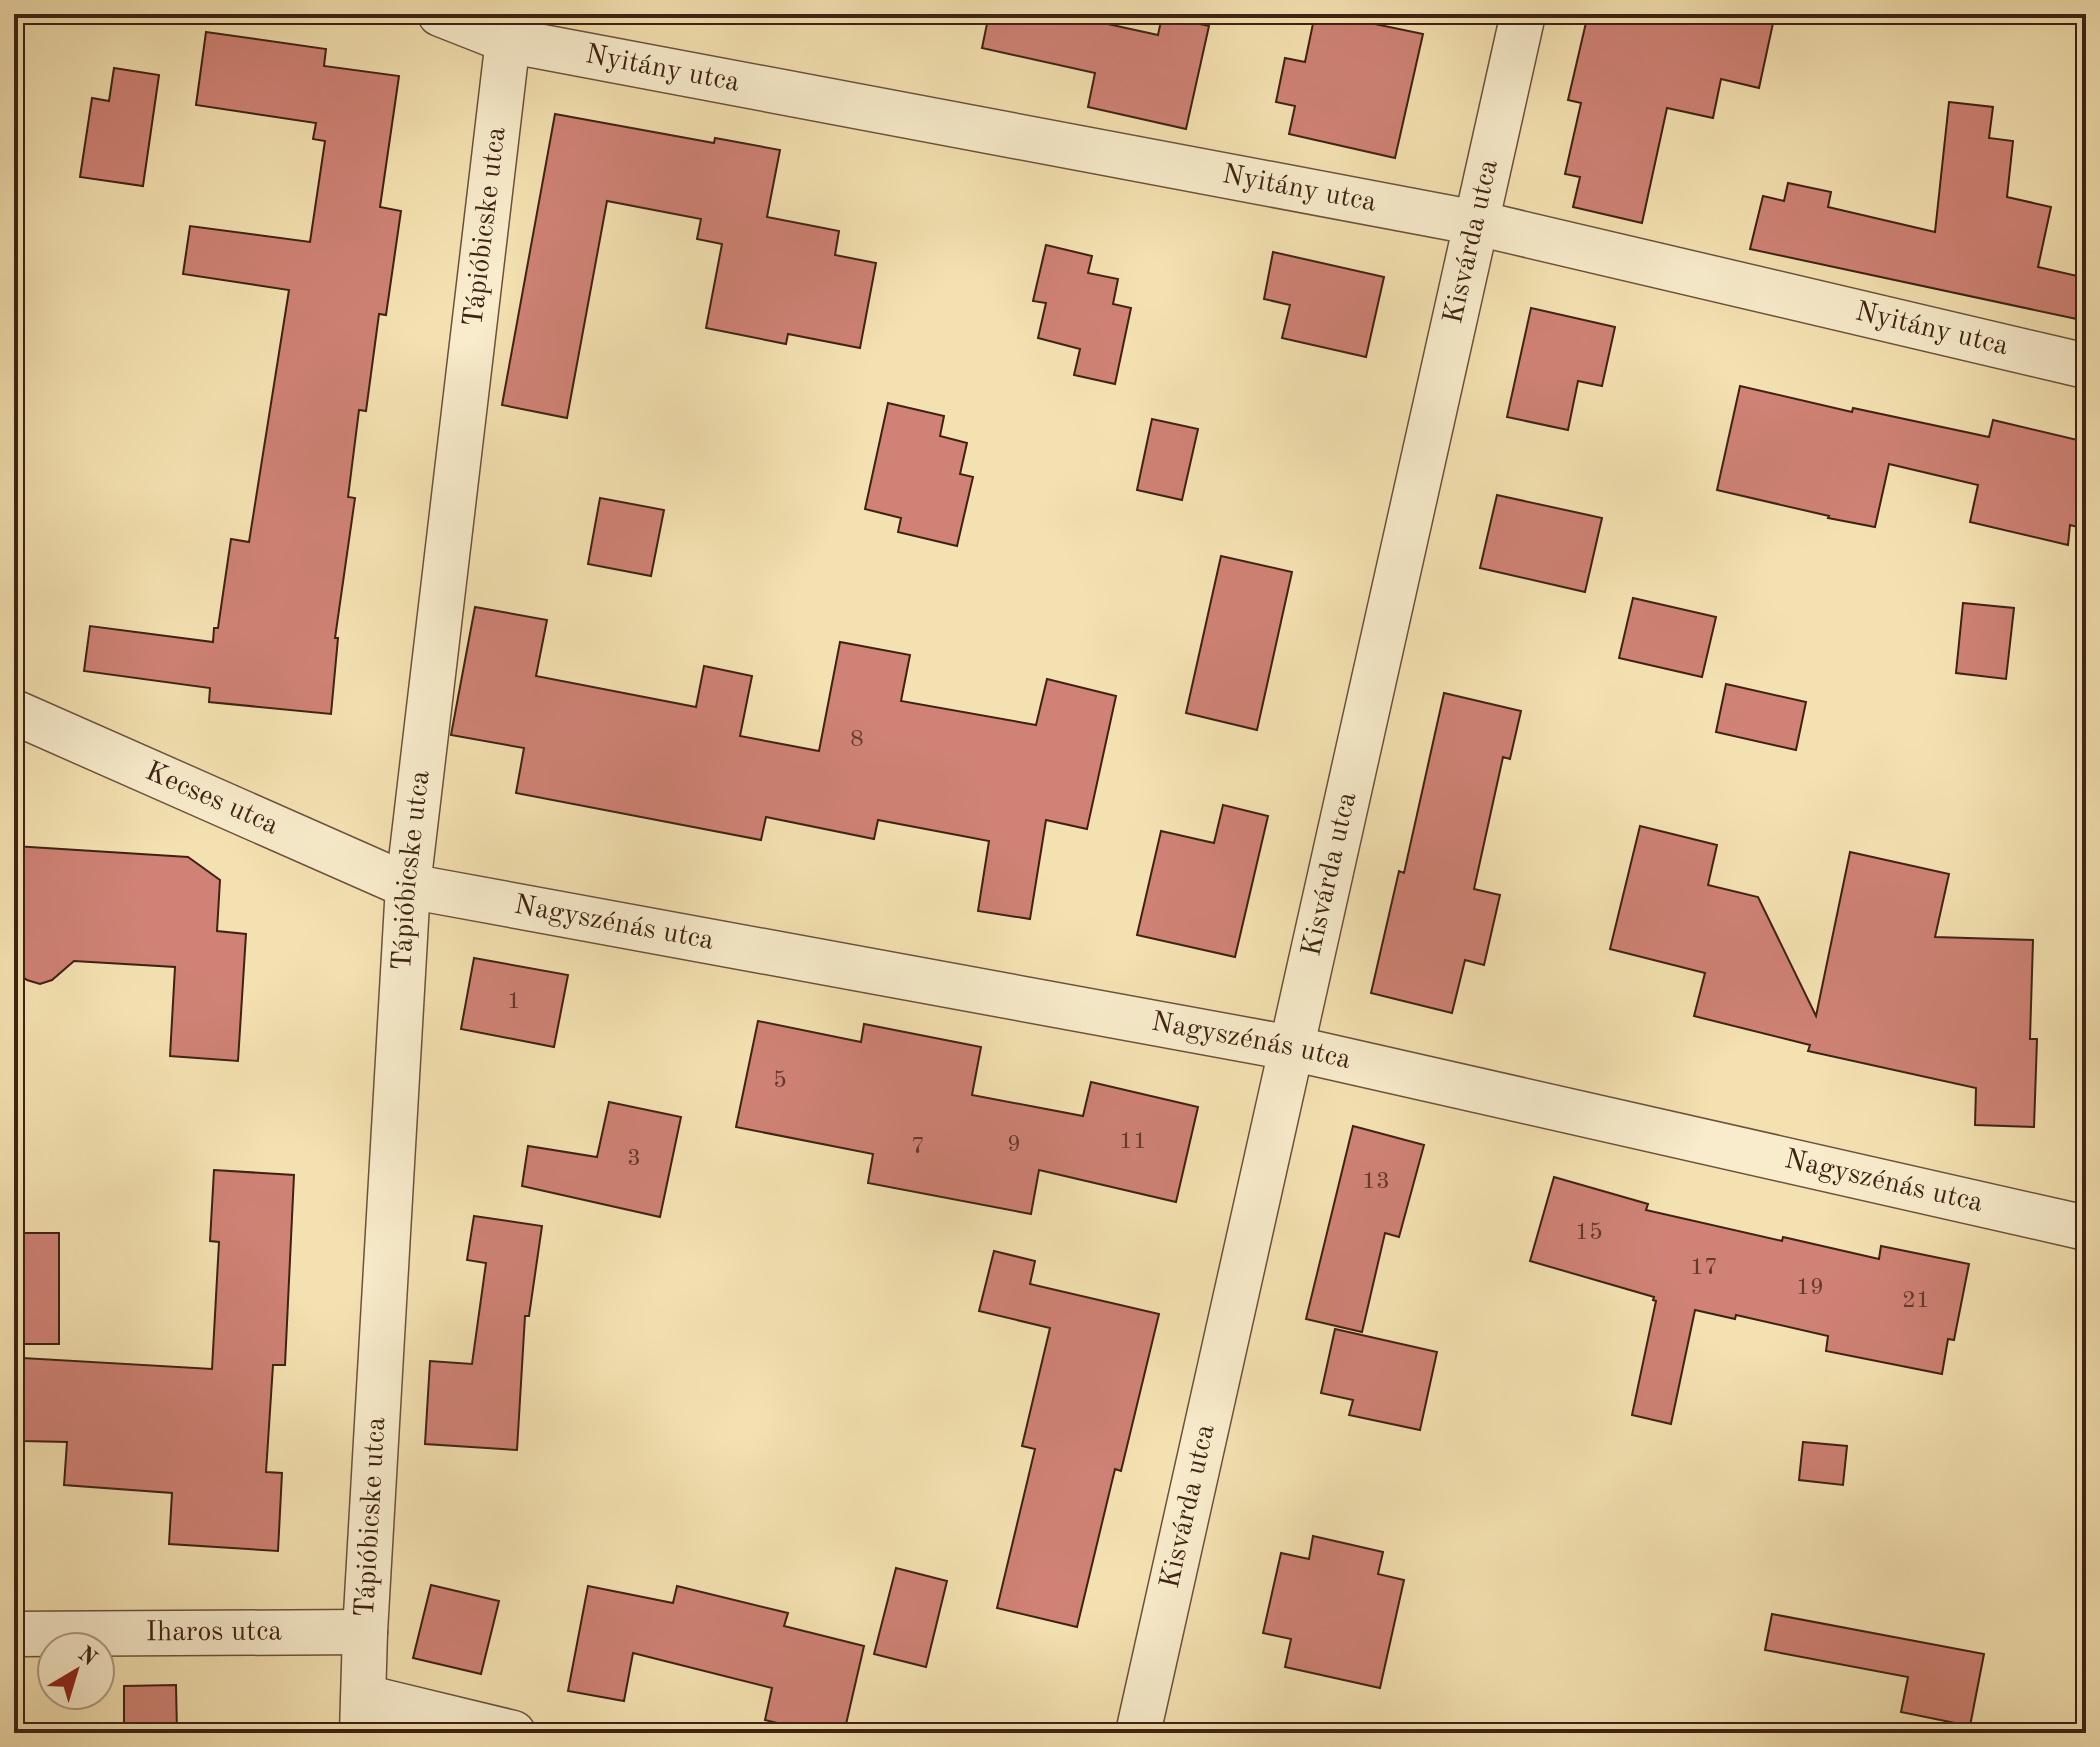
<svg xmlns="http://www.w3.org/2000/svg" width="2100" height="1747" viewBox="0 0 2100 1747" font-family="'Old Standard TT',serif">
	<rect width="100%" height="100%" fill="#f4e1b1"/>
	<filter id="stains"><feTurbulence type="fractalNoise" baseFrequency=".0025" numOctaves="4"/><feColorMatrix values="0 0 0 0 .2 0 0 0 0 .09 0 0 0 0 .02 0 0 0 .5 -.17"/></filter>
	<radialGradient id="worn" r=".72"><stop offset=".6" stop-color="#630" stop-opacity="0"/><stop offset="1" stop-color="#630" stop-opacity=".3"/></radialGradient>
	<path fill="#cf8275" stroke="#3e2213" stroke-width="2" d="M989,14H1062L1158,35L1162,16L1209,26L1186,129L1088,107L1095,73L982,48Z
		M1315,14H1327L1423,34L1395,158L1289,134L1295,106L1276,102L1285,58L1305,62Z
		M1588,14H1775L1759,88L1721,79L1713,118L1667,108L1642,223L1573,207L1580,177L1565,174L1581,103L1568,100Z
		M206,32L326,49L324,66L399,76L380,207L401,211L386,315L379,314L366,411L359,410L348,497L355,498L335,638H338L331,714L209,702L210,688L84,671L90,626L213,642L214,628H218L231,539L249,542L289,290L183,274L190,226L310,242L325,141L313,139L316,123L196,105Z
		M114,68L159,75L143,186L80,177L92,98L109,101Z
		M1949,102L1993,107L1989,138L2013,141L2007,197L2051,207L2038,267L2086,278V321L1750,249L1763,196L1784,201L1788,183L1831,192L1828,207L1935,232Z
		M555,114L714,143L715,138L780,150L767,217L839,231L835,255L876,263L860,348L788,334L786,344L706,328L722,244L697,239L701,219L607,201L567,418L502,405Z
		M1046,245L1092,256L1088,273L1118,279L1113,304L1131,308L1115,384L1074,375L1080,349L1038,338L1046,303L1033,301Z
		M1273,252L1384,277L1366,357L1282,338L1290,305L1264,299Z
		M1531,308L1615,327L1602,386L1578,381L1568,430L1507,417Z
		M1740,386L1852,412L1853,408L1989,437L1993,420L2086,442V529L2070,525L2068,545L1970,522L1978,485L1889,464L1875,527L1828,518L1829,516L1717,490Z
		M888,403L944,416L940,436L967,443L960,474L973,477L957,546L898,532L901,518L865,509Z
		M1152,419L1198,429L1182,500L1137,490Z
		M1497,495L1602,518L1585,592L1480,568Z
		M600,498L664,510L651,576L588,564Z
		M1221,556L1292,572L1257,730L1186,713Z
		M1633,598L1716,617L1702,677L1619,658Z
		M1963,603L2014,608L2006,679L1956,673Z
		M475,607L547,620L536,676L696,707L704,666L752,676L740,736L819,751L840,642L910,655L901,701L1036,725L1047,679L1116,696L1087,829L1046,820L1030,919L978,911L989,841L878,820L874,839L766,817L761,840L516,793L524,748L451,735Z
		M1726,684L1806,702L1796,750L1716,732Z
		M1444,693L1521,711L1510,759L1503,757L1474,889L1500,895L1484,965L1465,960L1452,1013L1371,993L1399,871L1404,873Z
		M1223,805L1268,816L1235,957L1137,935L1161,831L1214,843Z
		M1640,826L1717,845L1708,885L1758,897L1816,1016L1850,852L1949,874L1935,937L2033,940L2030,1039H2037L2034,1127L1975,1125L1976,1088L1808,1051L1810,1045L1694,1016L1705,973L1610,949Z
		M14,846L188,857L220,880L217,931L246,934L238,1061L170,1056L175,967L74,961L52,980L40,984L27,980L14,970Z
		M474,958L568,975L554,1047L461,1029Z
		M758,1021L861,1042L864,1024L981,1047L972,1095L1083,1116L1091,1082L1198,1107L1176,1202L1039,1170L1031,1214L868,1183L873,1154L736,1127Z
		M609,1102L681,1117L660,1217L522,1186L528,1146L597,1157Z
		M1353,1126L1424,1145L1399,1237L1385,1233L1362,1332L1306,1319Z
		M214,1170L294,1175L285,1365H273L266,1472L282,1473L278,1551L169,1544L172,1493L64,1485L67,1442L24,1441L23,1358L212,1369L219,1242L210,1241Z
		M1554,1177L1648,1204L1646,1210L1782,1241L1783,1237L1879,1259L1881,1246L1969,1264L1954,1340L1948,1339L1942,1374L1826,1351L1828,1336L1736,1315L1735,1319L1695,1310L1671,1424L1632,1415L1656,1301L1653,1300L1654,1297L1530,1261Z
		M474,1216L542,1226L529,1316H525L517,1450L425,1444L430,1361L472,1364L486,1263L467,1260Z
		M14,1233H59V1344H14Z
		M994,1251L1035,1261L1030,1284L1159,1314L1121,1471L1115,1469L1077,1627L997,1608L1035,1449L1022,1446L1050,1328L979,1311Z
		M1335,1329L1437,1352L1420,1430L1349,1415L1353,1400L1321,1393Z
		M1803,1442L1847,1446L1843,1485L1799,1480Z
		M1313,1536L1383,1552L1378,1574L1404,1580L1380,1688L1285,1667L1291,1639L1263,1633L1281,1553L1309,1559Z
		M896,1568L947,1581L926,1667L874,1654Z
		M431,1585L499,1601L481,1674L413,1658Z
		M588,1586L673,1603L677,1586L788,1613L784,1626L864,1646L844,1733H817L765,1720L772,1688L633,1653L624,1701L568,1691Z
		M1772,1614L1984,1654L1970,1726L1901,1712L1908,1677L1765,1650Z
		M176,1685L177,1733H124V1686Z"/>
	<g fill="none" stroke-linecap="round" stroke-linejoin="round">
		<g stroke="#6c523a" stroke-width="47">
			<g id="minor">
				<path id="s1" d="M440,14L506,40L1477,223L2086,366"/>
				<path id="s2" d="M14,712L408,886L1291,1048L2086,1228"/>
				<path id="s3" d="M14,1634L365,1632"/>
				<path d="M364,1697L513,1733"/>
				<path id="s4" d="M362,1733L365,1632L408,886L511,14"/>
				<path id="s5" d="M1138,1733L1523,14"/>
			</g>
		</g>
		<use href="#minor" stroke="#f8eccc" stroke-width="44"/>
	</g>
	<g text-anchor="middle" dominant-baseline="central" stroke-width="8" stroke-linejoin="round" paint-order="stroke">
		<g font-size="24" fill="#623a2c">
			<text x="857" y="740">8</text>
			<text x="514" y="1002">1</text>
			<text x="780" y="1081">5</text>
			<text x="1133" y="1142">11</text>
			<text x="1014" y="1145">9</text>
			<text x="918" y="1147">7</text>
			<text x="634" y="1159">3</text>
			<text x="1376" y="1182">13</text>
			<text x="1589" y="1233">15</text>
			<text x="1704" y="1268">17</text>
			<text x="1810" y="1288">19</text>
			<text x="1916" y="1301">21</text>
		</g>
		<g font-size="28" fill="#3e2213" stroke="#f8eccc">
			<text stroke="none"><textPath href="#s1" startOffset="230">Nyitány utca</textPath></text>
			<text stroke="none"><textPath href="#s1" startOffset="878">Nyitány utca</textPath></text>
			<text stroke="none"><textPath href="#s4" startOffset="1512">Tápióbicske utca</textPath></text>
			<text stroke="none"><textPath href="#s5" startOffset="1528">Kisvárda utca</textPath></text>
			<text stroke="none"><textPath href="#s1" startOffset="1526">Nyitány utca</textPath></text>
			<text stroke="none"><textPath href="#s2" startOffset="216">Kecses utca</textPath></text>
			<text stroke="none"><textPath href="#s4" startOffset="864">Tápióbicske utca</textPath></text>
			<text stroke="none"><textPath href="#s5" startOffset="880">Kisvárda utca</textPath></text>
			<text stroke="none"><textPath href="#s2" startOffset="640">Nagyszénás utca</textPath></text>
			<text stroke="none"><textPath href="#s2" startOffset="1288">Nagyszénás utca</textPath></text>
			<text stroke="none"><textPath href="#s2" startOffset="1936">Nagyszénás utca</textPath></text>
			<text stroke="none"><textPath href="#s5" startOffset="232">Kisvárda utca</textPath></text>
			<text stroke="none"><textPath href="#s4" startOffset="216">Tápióbicske utca</textPath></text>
			<text stroke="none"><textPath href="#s3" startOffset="200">Iharos utca</textPath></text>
		</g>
	</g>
	<rect width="2100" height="1747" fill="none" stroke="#f4e1b1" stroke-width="48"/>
	<rect x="16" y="16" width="2068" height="1715" fill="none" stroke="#3e2213" stroke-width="4"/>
	<rect x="24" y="24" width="2052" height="1699" fill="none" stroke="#3e2213" stroke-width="2"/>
	<g transform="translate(76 1671) rotate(38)"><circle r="38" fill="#f8eccc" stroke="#ae9b82" stroke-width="2"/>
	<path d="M0-6L14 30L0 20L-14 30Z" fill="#8f2418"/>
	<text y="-12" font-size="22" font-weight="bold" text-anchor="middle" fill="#3e2213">N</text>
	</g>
	<rect width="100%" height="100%" filter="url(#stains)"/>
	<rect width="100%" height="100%" fill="url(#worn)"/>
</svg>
